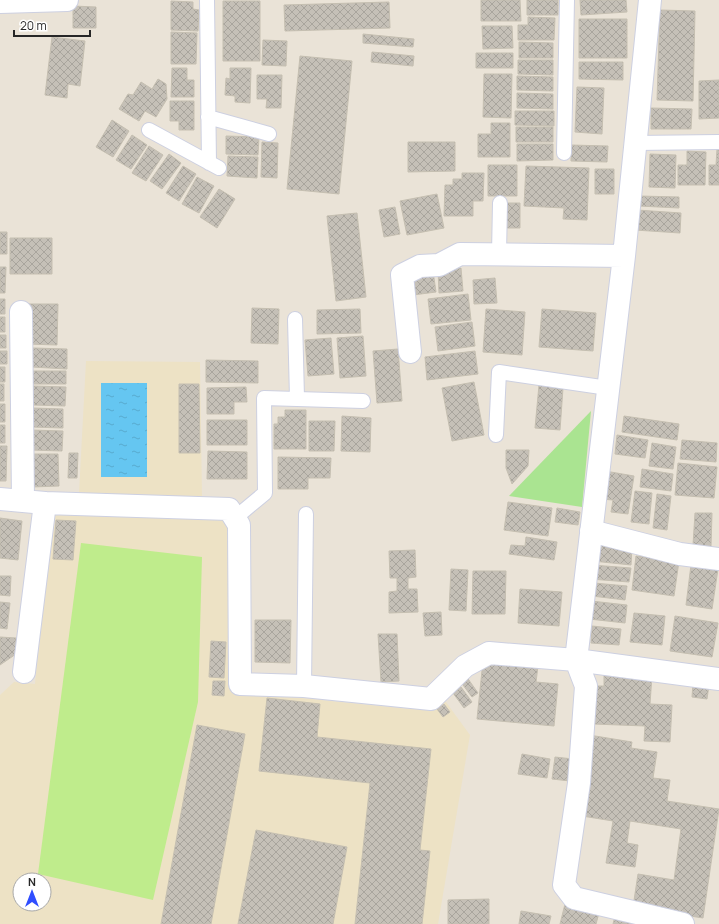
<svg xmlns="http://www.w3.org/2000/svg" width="719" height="924" viewBox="0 0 719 924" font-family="Manrope,sans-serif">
	<defs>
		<pattern id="water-ripples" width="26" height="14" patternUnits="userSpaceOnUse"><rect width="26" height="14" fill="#65c6f1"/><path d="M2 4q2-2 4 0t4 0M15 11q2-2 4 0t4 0" fill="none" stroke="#58aacf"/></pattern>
		<pattern id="building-cross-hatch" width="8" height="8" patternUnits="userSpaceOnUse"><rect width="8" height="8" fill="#c5c0b7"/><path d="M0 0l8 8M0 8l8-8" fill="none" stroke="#a9a59d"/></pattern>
	</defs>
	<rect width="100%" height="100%" fill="#eae3d7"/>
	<path fill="#ede2c5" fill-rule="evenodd" d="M86,361L200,362L202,498L219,516L231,531L233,691L409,709L443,698L470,735L438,924H0V695L14,682L35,684L52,513L78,512ZM20,880H44V904H20Z"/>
	<path fill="#aae491" d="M591,411L582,507L509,496Z"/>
	<path fill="#bfec8c" d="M81,543L202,557L198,702L153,900L38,874Z"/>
	<path fill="url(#water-ripples)" d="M101,383H147V477H101Z"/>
	<path fill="url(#building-cross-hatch)" stroke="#c5bfb1" d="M481,0H520L521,21H481Z
		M527,0H558V15H527Z
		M580,0H626L627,12L581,15Z
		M171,1L193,2V9L199,10L198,31L171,30Z
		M223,1H260V61H223Z
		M389,2L390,28L285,31L284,5Z
		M73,6L96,7V28H73Z
		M660,10L695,11L693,101L657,100Z
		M528,17L555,18L554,40H518V25H528Z
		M579,19H627V58H579Z
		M482,26H512L513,48L483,49Z
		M171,32L197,33L196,64H171Z
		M363,34L414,39L413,47L363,43Z
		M52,37L85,41L80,86L68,84L67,98L45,95Z
		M263,40L287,41L286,66L262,65Z
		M519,42L553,43V58H519Z
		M372,52L414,56L413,66L371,62Z
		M476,53H513V68H476Z
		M300,56L352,61L339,194L287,189Z
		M518,60H553V75L518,74Z
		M579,62H623V80L579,79Z
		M172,68H187V80H194V97H171Z
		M230,68H251L250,103L235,102V96L225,95L226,78L230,79Z
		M484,74H512L511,118L483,117Z
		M257,75H282L281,108H266L267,99H257Z
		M517,76L553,77V91L517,90Z
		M158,79L166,84L167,99L156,117L145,111L139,121L119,109L128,94L133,95L141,82L152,89Z
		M719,80V118L699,119V81Z
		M577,87L604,88L602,134L575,132Z
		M517,93L553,94V109L517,108Z
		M170,101H194V130H179V121H170Z
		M651,108L692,109L691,129H651Z
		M515,111H554V126L515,125Z
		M112,120L129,131L113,157L96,147Z
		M491,123H510V157H478V134H491Z
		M516,127H553V142H516Z
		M132,135L147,145L131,169L116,160Z
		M226,136L259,137L258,155L226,154Z
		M262,142L278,143L277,178L261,177Z
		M408,142H455V171L408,172Z
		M517,144H553V160L517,161Z
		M571,145L608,146L607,162L571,161Z
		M149,146L163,155L146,181L132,173Z
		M717,149L719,150V185H709V165H716Z
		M687,151L706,152L705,185H678V165H687Z
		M169,154L181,163L162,189L150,181Z
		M650,154L676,155L675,188L649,187Z
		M228,156L258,157L257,178L227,176Z
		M488,165H517V196H488Z
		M183,166L196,174L179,201L166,193Z
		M526,166L589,168L587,220L563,219L564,208L524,206Z
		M595,169H614V194H595Z
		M462,173H484L483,201H473V216H444L445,185H453V179H462Z
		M197,177L214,186L199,213L182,204Z
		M219,189L235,199L217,228L200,217Z
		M437,194L444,228L407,235L400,201Z
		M639,196L679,197V208L639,206Z
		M505,203H520V228H505Z
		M395,207L400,234L384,237L379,210Z
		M637,210L681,213L680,233L635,230Z
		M357,213L366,297L336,301L327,216Z
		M0,232H7V254H0Z
		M10,238H52V274H10Z
		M0,267H6L5,293H0Z
		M461,268L463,291L439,293L438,270Z
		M433,271L436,292L413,295L410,274Z
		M495,278L497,303L474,304L473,280Z
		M468,294L471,320L431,324L428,299Z
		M0,299H5V314H0Z
		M28,304H58L57,345L27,344Z
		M252,308L279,309L278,344L251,343Z
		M360,309L361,333L317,334V310Z
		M486,309L525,312L522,355L483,352Z
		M542,309L596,313L593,351L539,347Z
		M0,317H5V332H0Z
		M472,322L475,346L438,351L435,327Z
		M0,335H6V348H0Z
		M363,336L366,376L340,378L337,338Z
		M331,338L334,374L308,376L305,340Z
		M33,348L67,349V369L32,367Z
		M398,349L402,401L377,403L373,351Z
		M0,351H7V364H0Z
		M475,351L478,374L427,380L425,357Z
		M206,360L258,361V383L206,382Z
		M0,367H5V382H0Z
		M32,371H66V384H32Z
		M474,382L484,435L452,441L442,388Z
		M0,384H4V401H0Z
		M179,384H199L200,453H179Z
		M539,385L563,388L560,430L535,428Z
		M33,386L66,387L65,406L33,405Z
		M246,387L247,402H234V414H207V388Z
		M0,404H5V422H0Z
		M32,408L63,409V428L32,427Z
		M285,410H306V449H274V424H278V417H285Z
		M342,416L371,418L370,452L341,451Z
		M624,416L679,424L677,440L622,432Z
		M207,420H247V445H207Z
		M309,421H335L334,451H309Z
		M0,425H5V443H0Z
		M31,430L63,431L62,451L31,450Z
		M617,435L648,440L645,458L615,454Z
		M682,440L717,443L716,462L680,459Z
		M652,443L676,447L673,469L649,466Z
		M0,446H7L6,481H0Z
		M506,450H529L528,466L512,484L506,468Z
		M208,451L247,452V479H207Z
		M69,453H78L77,478H68Z
		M31,454H58L59,486L31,487Z
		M278,457L331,458L330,478H308V489H278Z
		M678,463L717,467L714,498L675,495Z
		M642,469L673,474L671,491L640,487Z
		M605,471L634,476L628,514L611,512L613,500L601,499Z
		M635,491L652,493L649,524L631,522Z
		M657,494L671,496L667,530L653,528Z
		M508,502L552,508L548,536L504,530Z
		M557,508L580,512L578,525L555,522Z
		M695,513H712L711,546L693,545Z
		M0,518L22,521L18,560L0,558Z
		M56,520L76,521L73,560L53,559Z
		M526,537L557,542L554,560L509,554L511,545L525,546Z
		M595,544L632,547L631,565L593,561Z
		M415,550L416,577L408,578V589H417L418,612L389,613V592L397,591V578H390L389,551Z
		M636,556L679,561L674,596L632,590Z
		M592,565L631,568L629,582L590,579Z
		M691,565L718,569L712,609L686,605Z
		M451,569L468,570L466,611L449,610Z
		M473,571H506L505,614H472Z
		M0,576H11L10,596L0,595Z
		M594,583L627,586L625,600L592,596Z
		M520,589L562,592L559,626L518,623Z
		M591,601L627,605L625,623L589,619Z
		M0,602L10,603L7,629L0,628Z
		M441,612L442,635L425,636L423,613Z
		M634,613L665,616L662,645L630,642Z
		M675,616L718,623L712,657L670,651Z
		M255,620H291L290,663L255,662Z
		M592,626L621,629L619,645L591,643Z
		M378,634H397L399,681L381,682Z
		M0,637L16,638V654L0,665Z
		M211,641L226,642L224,678L209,677Z
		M483,661L538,666L536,682L558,684L554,726L477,719Z
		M604,673L652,675L650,704L672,705L670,742L644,741L645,726L594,724L596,686H604Z
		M466,676L478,693L472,697L460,681Z
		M213,681H225L224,696L212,695Z
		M693,683L709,685L707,699L692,697Z
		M461,687L472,702L464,708L453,693Z
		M267,698L320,704L317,737L431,749L420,850L430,851L422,924H355L370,783L259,771Z
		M444,704L450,712L443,717L437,709Z
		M197,725L245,734L211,924H161Z
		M589,735L632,742L631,748L657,752L653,778L670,780L667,801L719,809L703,918L633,907L638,874L674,880L681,829L630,821L627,843L638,845L635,867L606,863L613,821L576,815Z
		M522,754L550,759L547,778L518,774Z
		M555,757L573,759L570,781L552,779Z
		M256,830L347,847L333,924H238Z
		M489,899V924H448V900Z
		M565,904L599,913L596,924H560Z
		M521,911L551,916L549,924H519Z
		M615,916L636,921L635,924H613Z"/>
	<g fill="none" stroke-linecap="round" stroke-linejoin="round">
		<g stroke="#cdd0e1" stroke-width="16">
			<path id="service" d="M207,0L209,163
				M208,117L269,134
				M149,130L219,168
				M635,143L719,142
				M564,153L567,0
				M499,254L500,203
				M295,319L297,398
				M496,435L499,372L608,388
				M235,518L265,493L264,398L363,401
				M304,686L306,514"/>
		</g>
		<g stroke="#cdd0e1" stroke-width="24">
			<path id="minor" d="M0,2L67,0
				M21,312L23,501
				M410,352L402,275L420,266L439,265L460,254L624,256
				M0,499L45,503L229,509L239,525L240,684L304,686L431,699L465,666L489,653L576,660L624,256L650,0
				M591,531L680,554L719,559
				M24,672L45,503
				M683,924L574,898L564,885L579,783L586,686L576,660L719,679"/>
		</g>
		<use href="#service" stroke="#fff" stroke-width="14"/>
		<use href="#minor" stroke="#fff" stroke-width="22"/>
	</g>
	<g transform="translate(32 892)"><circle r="19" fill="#ffffff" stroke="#a9a9a9"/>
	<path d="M0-3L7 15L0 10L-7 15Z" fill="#304eff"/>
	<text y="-6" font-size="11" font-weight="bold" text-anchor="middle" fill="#272727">N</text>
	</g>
	<path d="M14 30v6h76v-6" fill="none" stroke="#272727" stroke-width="2"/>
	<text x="20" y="30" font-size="12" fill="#272727" stroke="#ffffff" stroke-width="3" paint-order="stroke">20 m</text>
</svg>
